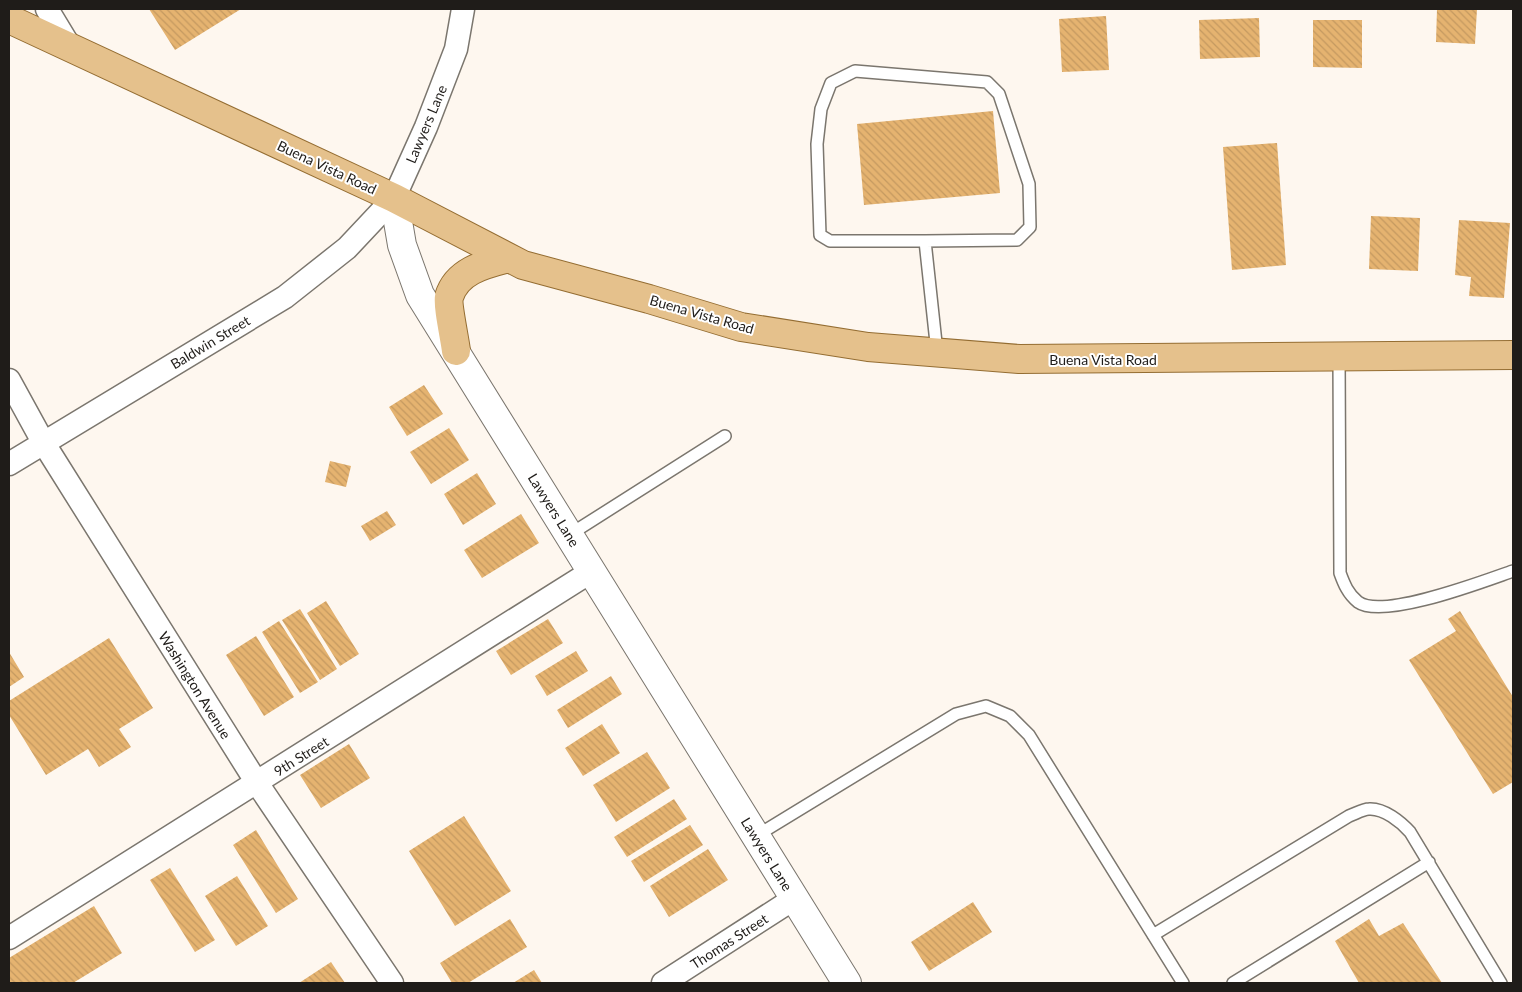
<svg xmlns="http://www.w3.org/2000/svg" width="1522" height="992" viewBox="0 0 1522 992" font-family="Lato,sans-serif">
	<defs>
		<pattern id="building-back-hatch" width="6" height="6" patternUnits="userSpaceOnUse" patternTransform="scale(1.25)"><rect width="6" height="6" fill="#e5b370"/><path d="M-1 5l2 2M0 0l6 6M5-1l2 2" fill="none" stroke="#c49960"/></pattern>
	</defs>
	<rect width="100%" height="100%" fill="#fef7ef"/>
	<path fill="url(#building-back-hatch)" d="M149,9H241L175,50Z
		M1437,9H1477L1475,44L1436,42Z
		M1106,16L1109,70L1062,72L1059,19Z
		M1259,18L1260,57L1200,59L1199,20Z
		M1313,20H1362V68L1313,67Z
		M993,111L1000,193L864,205L857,124Z
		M1277,143L1286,265L1232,270L1223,147Z
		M1371,216L1420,218L1418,271L1369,269Z
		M1459,220L1510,223L1504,298L1469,296L1471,277L1455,275Z
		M424,385L443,414L407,436L389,407Z
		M449,428L469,460L431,484L410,452Z
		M330,461L351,466L346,487L325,482Z
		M477,473L496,504L463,525L444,494Z
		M387,511L396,525L370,541L361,526Z
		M521,514L539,543L482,578L464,550Z
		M326,601L359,654L340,666L307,613Z
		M300,609L337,669L320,680L282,620Z
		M1460,611L1513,697V782L1493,794L1409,660L1456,631L1448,619Z
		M548,619L563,643L511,675L496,651Z
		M279,621L318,682L300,693L262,632Z
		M256,636L294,697L264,716L226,655Z
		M109,638L153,708L119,729L131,747L99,767L88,749L46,775L9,715V701Z
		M576,651L588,671L547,696L535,676Z
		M9,652L24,677L9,687Z
		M611,676L622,694L568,728L557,710Z
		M602,724L620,753L583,776L565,748Z
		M349,744L370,778L321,808L300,775Z
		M647,752L670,788L616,822L593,785Z
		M674,799L687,819L627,857L614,837Z
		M464,816L511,891L455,926L409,851Z
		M690,825L703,845L644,882L631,861Z
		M256,830L298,899L276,913L233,845Z
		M708,849L728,880L669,917L650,886Z
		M170,868L215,940L195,952L150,880Z
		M237,876L268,926L236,946L205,896Z
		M973,902L992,932L929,971L911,942Z
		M94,906L122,953L73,983H9V958Z
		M510,919L527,947L468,983H452L440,963Z
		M1369,919L1379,936L1403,923L1442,983H1359L1335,941Z
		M331,962L345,983H299Z
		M534,970L542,983H513Z"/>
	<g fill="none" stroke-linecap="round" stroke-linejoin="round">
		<g stroke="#7b766e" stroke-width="14">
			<path id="service" d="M925,241L1017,240L1030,227L1029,184L999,94L987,82L855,71L831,83L821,109L817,144L820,235L830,241H925L937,352
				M1339,357L1340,573C1344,584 1348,594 1358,602C1383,620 1484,581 1513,571
				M569,535L725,436
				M756,836L956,714L986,706L1010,716L1029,735L1183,983
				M1153,935L1349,816C1355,814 1363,809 1369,809C1384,808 1401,822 1410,832L1501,983
				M1233,983L1429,862"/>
		</g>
		<g stroke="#7b766e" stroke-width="25">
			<path id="minor" d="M47,9L70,47
				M9,380L43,442L257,783L392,983
				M9,464L285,297L347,248L394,198L426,127L456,49L463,9
				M9,938L592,571
				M663,983L795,898"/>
		</g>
		<g stroke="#7b766e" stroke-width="30">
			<path id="tertiary" d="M394,198L402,245L420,295L847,983"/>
		</g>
		<g stroke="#946d32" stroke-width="30">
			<path id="primary" d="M9,19L394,198L523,265L649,299L741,327L868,347L1019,359L1513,355
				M456,351C455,341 447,305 449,297C457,270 486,264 509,258"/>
		</g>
		<use href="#service" stroke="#fff" stroke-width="11"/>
		<use href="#minor" stroke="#fff" stroke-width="22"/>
		<use href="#tertiary" stroke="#fff" stroke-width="28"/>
		<use href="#primary" stroke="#e5c18c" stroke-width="28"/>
	</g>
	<g text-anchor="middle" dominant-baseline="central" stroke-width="4" stroke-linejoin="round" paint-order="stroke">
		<g font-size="14" fill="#1f1c19" stroke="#fff">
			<text transform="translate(426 124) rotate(-67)">Lawyers Lane</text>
			<text transform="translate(327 167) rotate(25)">Buena Vista Road</text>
			<text transform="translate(702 314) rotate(16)">Buena Vista Road</text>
			<text transform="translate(210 342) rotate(-31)">Baldwin Street</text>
			<text x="1103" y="359">Buena Vista Road</text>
			<text transform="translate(554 510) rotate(58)">Lawyers Lane</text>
			<text transform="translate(195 685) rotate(58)">Washington Avenue</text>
			<text transform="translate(301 756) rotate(-32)">9th Street</text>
			<text transform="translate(767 854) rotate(58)">Lawyers Lane</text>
			<text transform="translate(729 941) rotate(-33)">Thomas Street</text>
		</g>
	</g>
	<rect width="1522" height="992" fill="none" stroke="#1f1c19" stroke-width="20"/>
</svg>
